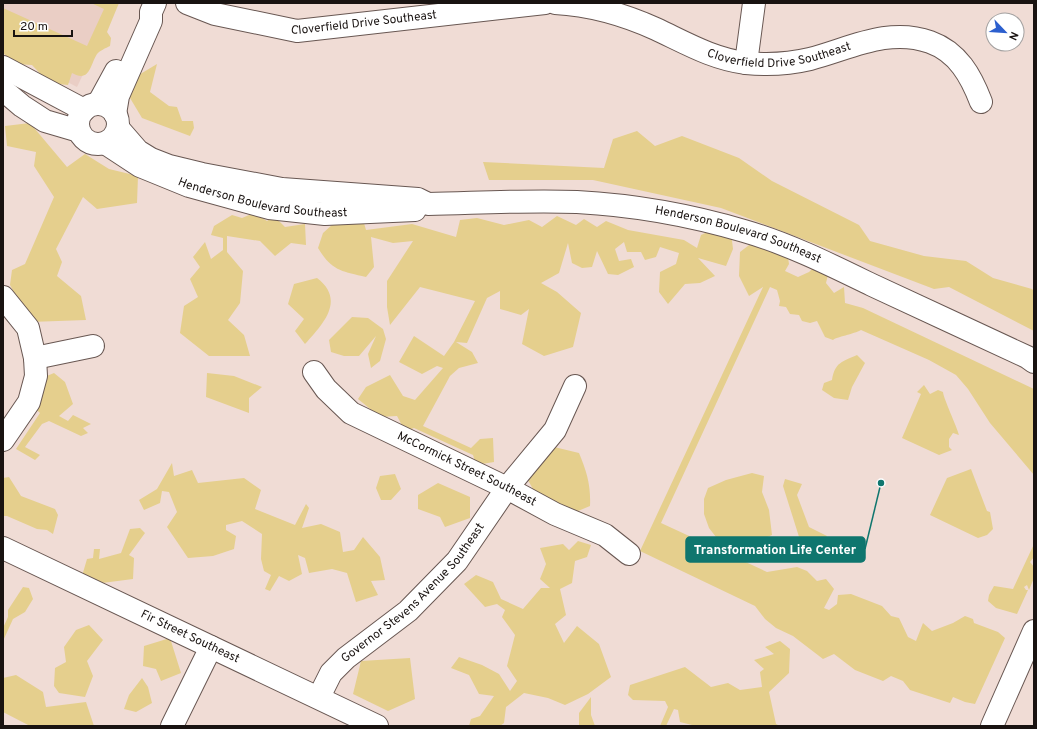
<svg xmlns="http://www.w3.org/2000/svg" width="1037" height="729" viewBox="0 0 1037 729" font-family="Overpass,sans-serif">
	<rect width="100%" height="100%" fill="#f0dcd5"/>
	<path fill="#eacec5" d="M3,3H117L77,87L3,49Z"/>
	<path fill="#e5cf8d" d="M91,3H119L107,32L111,38L110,46C106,48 99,51 97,54C90,65 90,83 72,73L68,85L49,83L32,65L16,64L3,53V8L87,46L104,9Z
		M157,64L150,92L169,106L177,107L182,121H193L194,128L190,136L142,118L127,93L132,79Z
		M30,123L67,167L85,154L109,169L138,176L137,203L97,209L83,197L56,249L62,262L57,276L81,296L86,320L30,322L10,285L12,270L25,264L54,197L34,166L36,152L7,146L5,126Z
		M637,131L655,146L682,136L739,158L772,181L859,225L870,241L924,256L966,261L993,278L1032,289L1034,291V331L949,287L934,289L721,208L593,180H489L483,162L604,168L613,139Z
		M254,213L267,221L274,216L285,227L305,224L306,245L291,243L275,256L260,241L227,236V252L243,271L240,303L228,320L244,335L250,356H209L180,333L184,306L198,297L190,279L200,267L193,257L205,242L211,259L223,250V238L211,235L214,226L232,215L242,218Z
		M557,216L576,225L584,219L597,227L606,221L628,230L684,240L697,248L701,235L718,227L731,232L733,249L726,266L698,258L715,276L700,283L685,284L668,304L659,292L660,272L676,264L679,253L660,247L656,257L645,260L641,252H627L624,242L615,249L619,261L631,259L634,267L618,275L608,274L597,251L592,267L582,268L572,263L568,243L559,273L541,283L557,292L581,313L573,347L544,356L522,344L529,309L521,315L500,309V291L487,298L467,343L456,342L472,352L478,363L459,368L450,376L423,426L471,448L480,439L493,438L494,462L476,465L473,455L414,428L405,431L397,416L380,417L358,399L366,387L390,375L403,396L415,400L443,368L437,366L422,374L399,362L414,336L444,356L454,342L475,301L420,287L390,325L387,307V281L413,241L393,243L371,237L374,267L366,277C341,271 332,271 318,248L323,233L333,224L364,223L366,230L412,224L456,237L460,220L477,218L504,225L529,220L542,227Z
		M753,242L787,251L789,264L785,271L798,277L809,272L818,263L828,275L826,283L834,293L844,287L845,303L863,308L1034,389V475L990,423L968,389L956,375L929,360L861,330C854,334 836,337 833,340L825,337L817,321L810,323L802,321L799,315L790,314L786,307L779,306L780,301L777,290L770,287L661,523L767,572L797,567L807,571L817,581L826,579L834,589L824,608L829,610L837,604L838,595L851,594L882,606L891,616L899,618L908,637L916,641L923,623L932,631L953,623L965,616L973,619L974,623L998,632L1005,638L975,704L965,702L953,697L950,703L910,690L903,681L891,676L883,681L855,670L834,654L823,659L793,636L776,628L765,619L755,606L640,551L763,287L749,296L739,276L740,252Z
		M317,278C346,300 323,324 305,344L295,331L304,319L288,304L294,284Z
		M352,317L368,318L383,329L386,339L380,361L371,368L368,354L376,336L359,356H344L331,352L329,340Z
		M857,355L865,363L852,387L848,400L834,398L822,390L824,383L832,380C835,362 842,362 857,355Z
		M54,373L65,382L73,404L59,416L68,421L73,415L91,424L83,428L88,433L81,436L49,421L42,424L25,447L40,455L35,460L16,449L40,413L32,406L30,383Z
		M207,373L234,376L262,387L249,398V413L206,397Z
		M924,385L930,394L938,390L943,392C943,397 957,427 959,435L953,433L949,439V447L952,450L939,455L902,438L921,394L917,392Z
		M550,446L579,453C587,472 591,486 590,506L566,516L537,496L525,475Z
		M172,463L174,476L192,470L198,483L244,478L261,490L255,509L295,525L306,504L309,508L302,528L321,524L340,532L343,552L354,550L363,537L380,557L385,580L371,581L378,595L356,602L347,573L332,569L309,573L305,558L298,555L302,574L289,581L279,576L270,591L265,589L271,575L264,571L261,559L262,534L242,521L226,525V530L236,536L234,549L213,556L188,558L167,527L177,512L169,492L162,491L160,503L144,510L139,500L157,489Z
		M971,469L987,511L990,512L993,529L987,535L978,538L930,515L947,478Z
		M752,473L764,476L762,492L769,510L772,535L751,544L716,537L709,528L704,514V499L708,488L726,480Z
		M395,474L401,489L391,500H381L376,488L380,476Z
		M9,477L21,496L55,509L58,515L53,534L47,530L37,529L7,516H3V478Z
		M785,479L802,484L797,495L809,527L827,536L819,550L803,544L800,540L783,486Z
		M438,483L470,497V518L445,527L440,517L418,509V495Z
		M140,528L145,533L129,555L134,558L133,579L102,583L82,576L87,559L93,558L94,549H100L99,559L121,553L130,529Z
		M578,541L591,545L587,557L575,561L572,583L560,589L566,615L555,624L564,643L577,626L599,644L611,677L588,694L565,705L548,698L524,693L506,707L504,723L500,726H469L471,719L480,716L494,696L479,694L469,675L451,668L459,657L482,665L499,674L510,691L517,681L507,666L515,635L502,617L505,610L497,604L485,607L464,584L476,575L493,582L501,599L523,609L541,588H550L540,579L546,564L540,548L563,544L569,550Z
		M1034,544V557L1030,562L1034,567V578L1029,590L1027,585L1024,587L1026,590H1028L1017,614L996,608L988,601L989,595L994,586L1013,589Z
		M23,587L29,588L33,599L25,612L13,619L3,641V628L8,617V610Z
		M89,625L103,640L87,661L93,676L85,697L59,693L54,686L55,668L66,662L64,647L76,630Z
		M170,638L181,673L161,681L156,669L143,666L144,646Z
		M780,641L790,649L789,673L769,692L776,724L780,726H696L680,722L678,710L674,709L666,726H660L668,707L665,701L633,700L628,695L630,685L685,667L711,687L728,683L740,690L762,687L760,672L764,669L754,660L774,654L765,647Z
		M410,658L415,699L388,711L353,694L361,661Z
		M16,675L43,692L46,707L86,702L94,726H30L3,712V678Z
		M142,678L148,687L152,703L136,712L124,709L129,695Z
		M591,697V715L595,726H579V713Z"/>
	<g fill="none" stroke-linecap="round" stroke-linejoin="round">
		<g stroke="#685752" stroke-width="24">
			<g id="minor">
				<path id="s1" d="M187,3L215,14L297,31L545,3"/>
				<path id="s2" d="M555,3C592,5 623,14 656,29C686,43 713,59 746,63C767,65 789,64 810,59C849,49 888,27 930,42C958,52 971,76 981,102"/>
				<path d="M746,63L754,3"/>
				<path d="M3,297L28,328L35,358L36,376L29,402L3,440"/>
				<path d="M35,358L93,346"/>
				<path id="s3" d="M314,372L326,389L351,413L507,488L555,514L605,535L629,554"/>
				<path id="s4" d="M3,548L377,726"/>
				<path id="s5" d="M319,697L331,673L346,658L408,611L457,561L507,488L555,430L575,386"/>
				<path d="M172,726L211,647"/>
			</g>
		</g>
		<g stroke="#685752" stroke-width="24">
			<path id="tertiary" d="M98,104L116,71
				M115,114L118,96L151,21V12L155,3
				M992,726L1034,631"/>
		</g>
		<g stroke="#685752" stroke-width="24">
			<g id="secondary">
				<path d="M3,67L84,110"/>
				<path d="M3,90L22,106L45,121L79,131"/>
				<circle cx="98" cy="124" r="20"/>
				<path id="s6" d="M118,128L138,151L151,159L169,166L202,174L282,189L418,199L428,204C478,203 527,200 577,202C633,205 690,215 744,231C789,244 831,265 872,285C924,309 975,333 1027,357L1034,362"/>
				<path id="s7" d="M105,143L140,166L189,186L269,208L325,214L415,210"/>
			</g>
		</g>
		<use href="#minor" stroke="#fff" stroke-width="22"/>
		<use href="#tertiary" stroke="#fff" stroke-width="22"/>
		<use href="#secondary" stroke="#fff" stroke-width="22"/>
	</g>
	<g text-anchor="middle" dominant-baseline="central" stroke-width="4" stroke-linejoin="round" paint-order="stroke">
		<g font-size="12" fill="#191311" stroke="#fff">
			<text stroke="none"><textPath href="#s1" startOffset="181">Cloverfield Drive Southeast</textPath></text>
			<text stroke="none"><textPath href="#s2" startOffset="235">Cloverfield Drive Southeast</textPath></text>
			<text stroke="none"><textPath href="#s7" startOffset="170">Henderson Boulevard Southeast</textPath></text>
			<text stroke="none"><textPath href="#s6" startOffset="642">Henderson Boulevard Southeast</textPath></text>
			<text stroke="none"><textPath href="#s3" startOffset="184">McCormick Street Southeast</textPath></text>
			<text stroke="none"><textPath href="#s5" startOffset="142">Governor Stevens Avenue Southeast</textPath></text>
			<text stroke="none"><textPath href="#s4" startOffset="207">Fir Street Southeast</textPath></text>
		</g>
	</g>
	<path fill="none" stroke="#0f766e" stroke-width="1.5" d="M881 483L865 549"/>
	<circle fill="#0f766e" stroke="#fff" stroke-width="1.5" cx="881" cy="483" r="4"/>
	<rect fill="#0f766e" stroke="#0f766e" stroke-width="1.5" x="686" y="537" width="179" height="25" rx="4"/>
	<g font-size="13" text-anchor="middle" font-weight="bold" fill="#fff">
		<text x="775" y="554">Transformation Life Center</text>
	</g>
	<rect width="1037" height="729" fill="none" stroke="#191311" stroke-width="8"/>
	<g transform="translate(1005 32) rotate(115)"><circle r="19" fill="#ffffff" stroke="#a3a1a0"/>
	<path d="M0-3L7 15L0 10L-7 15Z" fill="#2c5fce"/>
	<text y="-6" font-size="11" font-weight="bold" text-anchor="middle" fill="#191311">N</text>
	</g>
	<path d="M14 30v6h58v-6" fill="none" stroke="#191311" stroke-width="2"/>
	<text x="20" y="30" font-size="12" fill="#191311" stroke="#ffffff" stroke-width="3" paint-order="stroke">20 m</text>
</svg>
